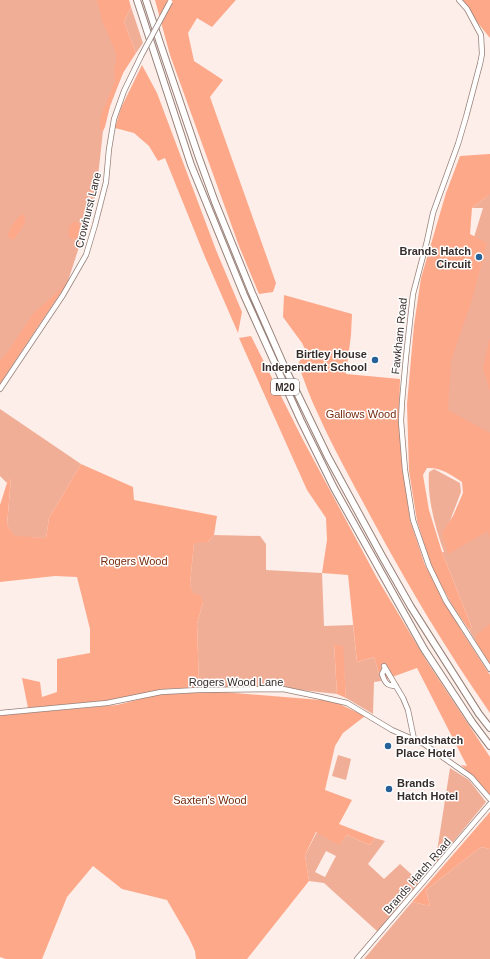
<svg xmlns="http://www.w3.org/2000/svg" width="490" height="959" viewBox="0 0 490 959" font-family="Arial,sans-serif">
	<rect width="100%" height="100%" fill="#fdeee9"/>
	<path fill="#f1ae97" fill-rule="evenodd" d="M0,0H117L130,55L110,106L103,131L96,195L67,284L8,370L0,383Z
		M131,7L143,43L136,53L124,22Z
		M490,185V441L447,423L446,328L483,208H472L486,197Z
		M0,409L81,464L49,518L46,538L15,537L7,525L11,478L7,483L0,476Z
		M434,469L460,483L461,492L445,534L490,528V645L476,635V642L469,630L472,628L442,552H444C435,527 427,498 429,472Z
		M214,535L260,536L266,544V570L322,573L324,626L353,625L357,662L374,657L381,681L374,682L373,714L346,698L342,646L334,645L337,694L273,687H199L197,624L203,602L193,594L190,584L194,542H208Z
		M338,755L351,759L346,780L332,776Z
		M450,768L469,780L486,802L435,864Z
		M317,832L339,844L347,835L370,845L375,838L385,841L368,864L384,879L400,864L420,882L378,932L324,883L309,881L305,855ZM326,851L336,856L325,877L315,872Z
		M481,847L490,849V959H364L412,902L430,906L426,890Z"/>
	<path fill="#fea88a" d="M97,0H129L131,7L124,22L136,53L123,73L118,85L110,106L105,127L103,131L100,129V121L102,113L115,81L114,69L116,61V53L102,20Z
		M155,0H236L235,1L212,27L197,18L188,33L194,61L223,80L210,97L276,283L273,292L259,294L239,246L170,55Z
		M459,0H490V38Z
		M142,65L157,93L216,250L242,312L238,333L205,257L165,158L158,161L149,146L134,133L115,128L121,108Z
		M489,154H490V194L472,208L470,234L487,243L472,300L451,361L448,410L490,433V538L488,531L448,554L442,533L453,516L463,493L462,482C451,475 441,467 427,468L423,475L429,510L442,552L472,628L469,630L452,605L432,569L417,521L409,471L407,404L414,325L421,278L446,193L460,156Z
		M22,214C24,216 25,216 25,219C26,224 17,235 14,239H10L8,235C10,227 16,219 22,214Z
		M73,222H77C80,226 80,230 80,235C76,239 73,240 69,237C68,231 68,227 73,222Z
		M66,284L0,384V361L7,353L33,314Z
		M284,295L352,314L351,335L346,374L400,379L399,422L403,469L410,520L425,565L461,630L490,675V713C447,651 408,586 372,519C354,485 334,450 318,414C310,398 304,380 298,364L306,351L302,343L283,317Z
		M251,336L302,438L377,578L426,660L490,757V795L461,765L467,766L417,668L381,681L374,657L357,662L348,575L322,573L327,540L326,518L307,490L239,338Z
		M490,337V392L483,368Z
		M81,464L133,487L134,500L217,516L214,535L208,542L194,543L190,584L193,593L200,595L203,602L197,624L199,687L164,689L112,700L28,708L22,678L40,682L42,697L57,692V659L90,653V629L77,577L55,576L0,582V505L7,483L11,477L7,525L15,536L46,538L49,518Z
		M490,624V665L476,642V635Z
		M334,644L343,646L346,698L337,694Z
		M210,691L333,701L365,716L343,733L335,746L325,790L352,800L339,824L375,838L370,845L347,835L339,845L316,832L305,855L309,881L247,959H196L195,951L189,938L167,900L122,889L93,866L67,897L42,959H6L0,957V716L4,715L117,705L160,694L190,693Z
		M490,812V849L481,847L426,890L430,906L412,902Z"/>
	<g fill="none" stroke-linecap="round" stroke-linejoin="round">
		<g stroke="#978179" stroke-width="6">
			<path id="minor" d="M459,0L467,9L481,35L482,54L480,64L466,117L458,144L433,213L427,241L413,294L406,357L402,402L401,421L405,470L413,520L429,566L446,601L490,669
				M0,389L63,295L86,255L95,225L106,182L109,149L114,119L124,91L141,56
				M384,666L403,698L408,710L414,739
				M385,668L382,674C385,683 387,686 396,686
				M0,713L107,703L161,692L198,690L283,689L321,697L347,703L392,730L424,744L471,777L490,799
				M357,959L490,804"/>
		</g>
		<g stroke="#978179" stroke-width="8">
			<path id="highway" d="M137,0L191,165L244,295L301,421L334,488L424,649L472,722L490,746
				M146,0L160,43L199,158L215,202L252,293L285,368L328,457L382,556L411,607L479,714L490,728"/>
		</g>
		<use href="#minor" stroke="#fff" stroke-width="4.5"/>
		<use href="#highway" stroke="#fff" stroke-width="6"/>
		<g stroke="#978179" stroke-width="6" stroke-linecap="butt">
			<path id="minor-bridge" d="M141,56L170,2"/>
		</g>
		<use href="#minor-bridge" stroke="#fff" stroke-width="4.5"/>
	</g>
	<g fill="#266198" stroke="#fff" stroke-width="1.5">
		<circle cx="479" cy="257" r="4"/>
		<circle cx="375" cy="360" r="4"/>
		<circle cx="388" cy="746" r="4"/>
		<circle cx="389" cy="789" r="4"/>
	</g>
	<g text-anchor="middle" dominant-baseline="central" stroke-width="3" stroke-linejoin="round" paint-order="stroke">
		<rect fill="#fff" stroke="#726b69" stroke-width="1" x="271" y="379" width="28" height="16" rx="3"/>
		<g font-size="10" font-weight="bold" fill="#362c29">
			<text x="285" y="387">M20</text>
		</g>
		<g font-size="11" fill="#362c29" stroke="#fff">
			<text transform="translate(88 210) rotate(-76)">Crowhurst Lane</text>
			<text transform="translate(399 336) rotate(-84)">Fawkham Road</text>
			<text x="236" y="682">Rogers Wood Lane</text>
			<text transform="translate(417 876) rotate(-49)">Brands Hatch Road</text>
		</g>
		<g font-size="11" font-weight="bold" fill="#362c29" stroke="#fff" text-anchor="end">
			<text x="471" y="251">Brands Hatch<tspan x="471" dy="13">Circuit</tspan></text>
			<text x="367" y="354">Birtley House<tspan x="367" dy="13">Independent School</tspan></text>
			<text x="396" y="740" text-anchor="start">Brandshatch<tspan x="396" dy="13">Place Hotel</tspan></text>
			<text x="397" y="783" text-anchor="start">Brands<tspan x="397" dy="13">Hatch Hotel</tspan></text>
		</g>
		<g font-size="11" fill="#752a0b" stroke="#fff">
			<text x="361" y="414">Gallows Wood</text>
			<text x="134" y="561">Rogers Wood</text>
			<text x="210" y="800">Saxten's Wood</text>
		</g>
	</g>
</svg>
